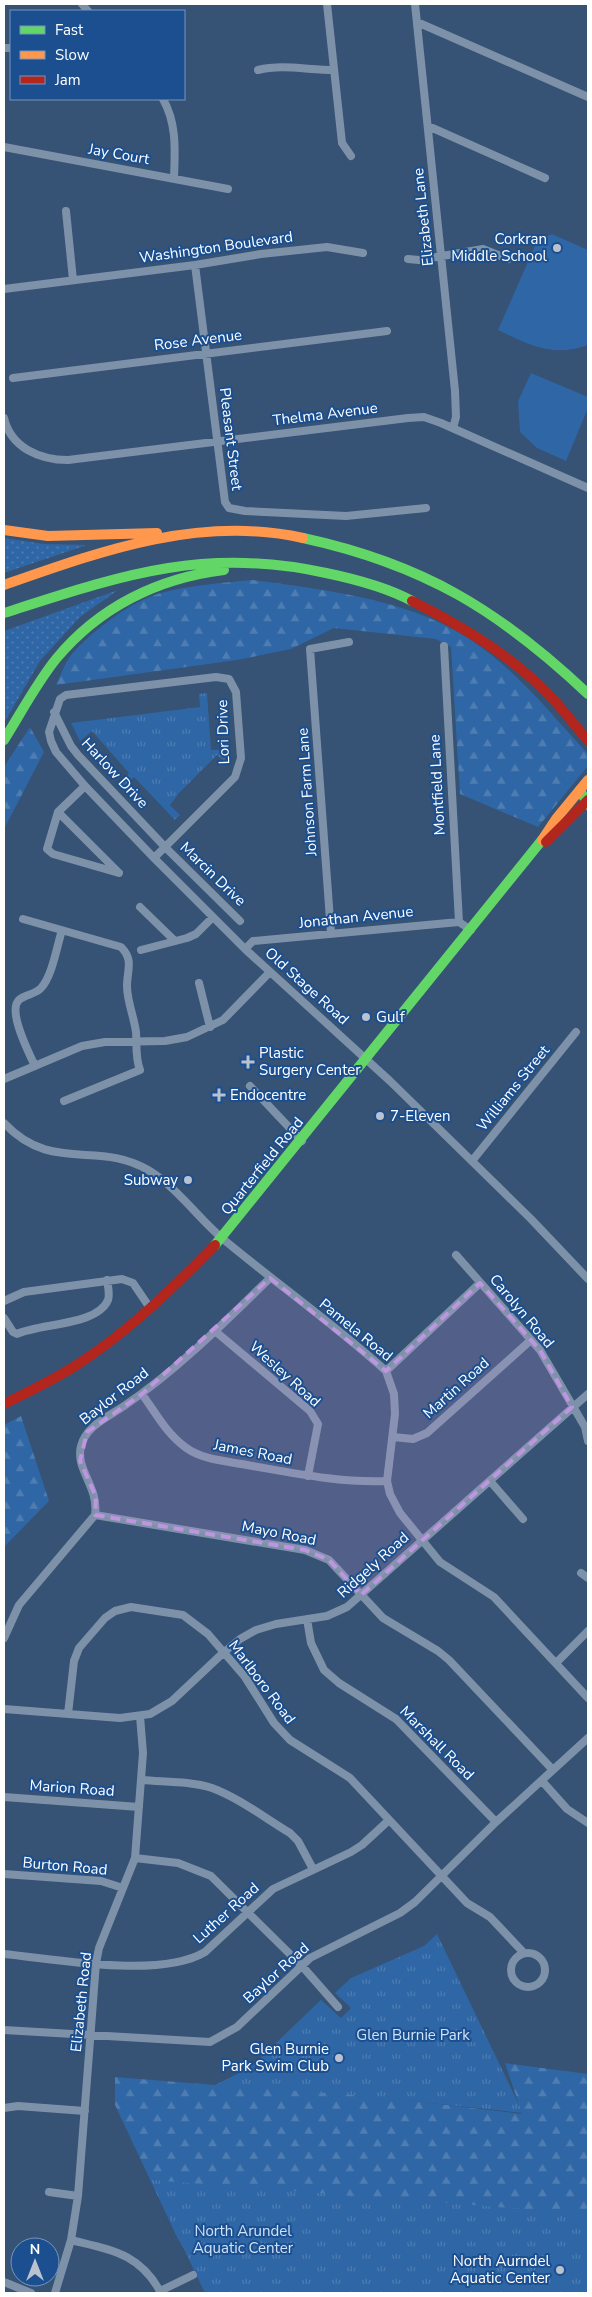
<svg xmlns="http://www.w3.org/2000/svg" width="592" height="2297" viewBox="0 0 592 2297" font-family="'Nunito Sans',sans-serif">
	<defs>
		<pattern id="grass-dots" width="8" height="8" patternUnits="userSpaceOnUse" patternTransform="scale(1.25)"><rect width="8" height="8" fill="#2f66a5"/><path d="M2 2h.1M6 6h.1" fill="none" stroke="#4e7db2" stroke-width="1.8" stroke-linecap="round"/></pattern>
		<pattern id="forest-firs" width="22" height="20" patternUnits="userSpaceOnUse" patternTransform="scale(1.25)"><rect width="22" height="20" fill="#2f66a5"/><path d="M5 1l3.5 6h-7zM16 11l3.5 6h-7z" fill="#4e7db2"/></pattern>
		<pattern id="park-tufts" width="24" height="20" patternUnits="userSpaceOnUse" patternTransform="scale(1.25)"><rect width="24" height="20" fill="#2f66a5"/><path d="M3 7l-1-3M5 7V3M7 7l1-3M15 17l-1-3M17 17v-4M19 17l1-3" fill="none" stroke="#4e7db2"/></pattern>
	</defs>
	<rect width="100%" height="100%" fill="#365274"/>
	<path fill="url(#grass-dots)" d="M4,538L44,544L87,545L4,573Z
		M118,590L80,617L40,661L4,723V631Z"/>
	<path fill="url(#forest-firs)" d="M252,580C327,590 419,600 481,647C522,677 554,717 588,754V766L538,827L460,794L451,647L436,639L334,628L291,649L237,660L56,685C61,675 65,662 72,654C92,631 131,601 161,593C191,585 221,583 252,580Z
		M30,727L44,752L4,829V767Z
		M21,1416L49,1501L4,1547V1425Z
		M321,2000L331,2023L297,2087L522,2114L505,2063L588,2074V2215L210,2293L177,2237L115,2105V2077L215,2085L250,2068Z"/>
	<path fill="url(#park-tufts)" d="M207,693L211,750H223L226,763L217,755L179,793L170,805L180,815L175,820L134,777L123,787L119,784L129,773L92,731L80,741L71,723L200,707L199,694Z
		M437,1934L523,2113L365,2096L215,2085L250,2068L321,2000L341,2018L351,2008L335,1993L351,1978L424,1946Z
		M151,2180L588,2214V2293H205Z"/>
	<path fill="#2f66a5" d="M552,234L588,250V345C553,358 529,345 498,330L538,239Z
		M531,373L588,397V408L566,461L537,448L520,432L518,401Z"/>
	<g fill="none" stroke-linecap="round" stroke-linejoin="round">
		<path stroke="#7d92a8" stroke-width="8" d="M82,4L88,11
			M327,4L342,143L351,156
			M415,4L455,391L456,417L453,428
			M417,22L588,97
			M4,48H11
			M258,70C282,64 308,70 334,70
			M163,99C177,124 175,150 174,178
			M428,126L545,178
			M4,147L228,189
			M66,211L73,280
			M408,259L419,260L483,249L508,259
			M195,265L225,502L229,508L245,511L346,516L426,508
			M4,289L195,265L261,254L327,247L363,253
			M13,378L387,331
			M4,418C11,448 40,460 68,460L408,418L424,417L441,423L588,488
			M444,646L459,922
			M54,712L71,746L78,755L165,847L240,921
			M85,786L58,812L47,849L53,854L119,873
			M58,812L118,872
			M154,858L235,777L241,758L236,692L229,679L216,677L66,695L60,699L49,732L51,741L56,752L85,786L154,858L245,949L390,1081L531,1219L588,1279
			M140,907L175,941
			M23,919L121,947C134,960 127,970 127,986C127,1001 134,1017 136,1032C137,1045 135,1057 140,1070L64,1101
			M331,933L310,649L349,642
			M245,949L253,941L459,922L471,930
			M141,950L187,938L196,934L213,917
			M199,983L210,1027
			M35,1066C29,1053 6,1009 20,999C27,994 36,994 41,988C52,977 57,946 62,930
			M4,1079L82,1046L105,1042L165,1041L187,1037L223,1020L270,972
			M250,1086L302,1141
			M4,1123C52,1174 98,1140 148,1170C177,1187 198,1218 223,1239C277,1284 334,1324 386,1371L394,1394L395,1414L387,1481L390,1494L400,1513L440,1562L494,1597L588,1698
			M472,1161L576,1032
			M456,1255L540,1350L585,1427L588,1441
			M4,1301L24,1292L122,1279L133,1283L150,1308
			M4,1318L13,1332L17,1334C40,1323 97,1326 108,1300C110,1294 108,1286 107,1280
			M215,1331L310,1411L318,1424L308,1476
			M386,1371L480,1283
			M142,1394C155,1412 166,1433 185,1447C202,1460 226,1461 247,1465C293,1473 339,1483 387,1481
			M393,1437L413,1439L427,1433L531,1340
			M490,1481L523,1519
			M95,1515L305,1550L329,1560L383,1618L438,1651L449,1660L553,1770
			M581,1573L588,1578
			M307,1619L311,1643L324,1670L339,1683L396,1719L496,1822
			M4,1638L19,1605L95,1515C99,1486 75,1470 81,1446C86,1426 108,1417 124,1406C177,1370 224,1323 270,1278
			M557,1662L588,1631
			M4,1709L120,1718L150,1714L172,1701L223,1653L240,1639L256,1630L276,1624L327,1616L347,1607L588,1394
			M68,1714L74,1661L79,1648L105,1618L115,1611L131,1607L183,1615L208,1634L245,1677L274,1723L290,1740L350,1778L467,1903L490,1917L524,1953
			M142,1780C165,1782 190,1781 212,1788C239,1798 265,1818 290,1833L298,1841L313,1869
			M542,1781L567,1809L588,1823
			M4,1797L139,1807
			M135,1858L178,1863L211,1876L302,1966L338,2007
			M4,1874L101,1881L123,1888
			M511 1970a17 17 0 1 1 34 0a17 17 0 1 1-34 0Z
			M4,1954C56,1959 160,1979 205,1952L273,1889L351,1852L362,1845L388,1821
			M4,2030L210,2042L237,2027L310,1958L400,1913L415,1902L496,1822L588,1738
			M4,2108L18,2106L85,2111
			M49,2192L78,2196
			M71,2240C111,2250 140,2253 161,2293
			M4,2282L31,2293
			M160,2291L193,2275
			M55,2293L71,2240L78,2196L96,1963L99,1948L135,1858L143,1753L140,1716"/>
		<path stroke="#63d668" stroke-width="10" d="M303,538C423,564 499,610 588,694
			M4,613C119,576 203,546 326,573C355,579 386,587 412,601
			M4,740C21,713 36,684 56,659C99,607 158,578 224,570
			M580,790L588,805
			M215,1245L542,840"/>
		<path stroke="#ff974d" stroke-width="10" d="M4,530L48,536L157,533
			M4,585C101,551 199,515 303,538
			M542,840L556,819L588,780"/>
		<path stroke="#b3261e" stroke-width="10" d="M412,601C463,627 511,655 551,697C564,711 576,726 588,741
			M546,842L588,800
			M4,1404C28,1392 53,1380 75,1366C127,1333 172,1289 215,1245"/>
	</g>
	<path fill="#bd96df" fill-opacity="0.2" stroke="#bd96df" stroke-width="4" stroke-dasharray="10 6" stroke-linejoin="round" d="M270,1278L386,1371L480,1283L540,1350L572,1407L361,1595L329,1560L305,1550L95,1515L96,1497L80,1461L87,1432L142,1394Z"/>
	<g fill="#b9c2ce" stroke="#1b4f8f" stroke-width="2">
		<circle cx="557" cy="248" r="5"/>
		<circle cx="366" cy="1017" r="5"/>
		<path d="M245.5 1054.5h5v5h5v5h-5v5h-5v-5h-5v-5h5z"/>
		<path d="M216.5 1087.5h5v5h5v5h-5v5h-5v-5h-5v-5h5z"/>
		<circle cx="380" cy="1116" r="5"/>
		<circle cx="188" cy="1180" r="5"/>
		<circle cx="339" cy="2058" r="5"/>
		<circle cx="560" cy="2270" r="5"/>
	</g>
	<g text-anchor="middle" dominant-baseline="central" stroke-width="4" stroke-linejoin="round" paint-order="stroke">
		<g font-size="15" fill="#fff" stroke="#1b4f8f">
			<text transform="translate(119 154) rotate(10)">Jay Court</text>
			<text transform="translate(423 217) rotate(-96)">Elizabeth Lane</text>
			<text transform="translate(216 247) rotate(-8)">Washington Boulevard</text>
			<text transform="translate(198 340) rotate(-7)">Rose Avenue</text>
			<text transform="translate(325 414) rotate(-7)">Thelma Avenue</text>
			<text transform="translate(231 439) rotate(83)">Pleasant Street</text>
			<text transform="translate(223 732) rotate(-92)">Lori Drive</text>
			<text transform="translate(115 773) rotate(47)">Harlow Drive</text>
			<text transform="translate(437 785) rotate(-93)">Montfield Lane</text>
			<text transform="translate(307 792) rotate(-94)">Johnson Farm Lane</text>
			<text transform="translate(213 874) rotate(44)">Marcin Drive</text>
			<text transform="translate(356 917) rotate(-6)">Jonathan Avenue</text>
			<text transform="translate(307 986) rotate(42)">Old Stage Road</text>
			<text transform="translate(513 1088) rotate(-51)">Williams Street</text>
			<text transform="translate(262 1166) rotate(-51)">Quarterfield Road</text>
			<text transform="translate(522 1311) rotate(50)">Carolyn Road</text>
			<text transform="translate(356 1330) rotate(39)">Pamela Road</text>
			<text transform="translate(285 1374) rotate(42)">Wesley Road</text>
			<text transform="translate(456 1388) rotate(-42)">Martin Road</text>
			<text transform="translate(114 1396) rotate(-38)">Baylor Road</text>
			<text transform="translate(253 1452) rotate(11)">James Road</text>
			<text transform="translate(279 1533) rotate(11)">Mayo Road</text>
			<text transform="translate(373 1565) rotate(-42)">Ridgely Road</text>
			<text transform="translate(262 1682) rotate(53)">Marlboro Road</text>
			<text transform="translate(437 1743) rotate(45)">Marshall Road</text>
			<text transform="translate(72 1788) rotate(4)">Marion Road</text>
			<text transform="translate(65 1866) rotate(5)">Burton Road</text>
			<text transform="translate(226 1913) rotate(-42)">Luther Road</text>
			<text transform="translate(276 1973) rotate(-42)">Baylor Road</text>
			<text transform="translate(81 2002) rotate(-84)">Elizabeth Road</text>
		</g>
		<g font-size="15" fill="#fff" stroke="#1b4f8f" text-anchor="end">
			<text x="547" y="239">Corkran<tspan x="547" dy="17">Middle School</tspan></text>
			<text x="376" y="1017" text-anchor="start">Gulf</text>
			<text x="259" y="1053" text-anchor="start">Plastic<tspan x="259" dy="17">Surgery Center</tspan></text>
			<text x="230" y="1095" text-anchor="start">Endocentre</text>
			<text x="390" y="1116" text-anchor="start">7-Eleven</text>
			<text x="178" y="1180">Subway</text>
			<text x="329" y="2049">Glen Burnie<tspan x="329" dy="17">Park Swim Club</tspan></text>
			<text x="550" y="2261">North Aurndel<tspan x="550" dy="17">Aquatic Center</tspan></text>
		</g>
		<g font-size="15" fill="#cfe3fa" stroke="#1b4f8f">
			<text x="413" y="2035">Glen Burnie Park</text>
			<text x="243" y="2231">North Arundel<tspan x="243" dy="17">Aquatic Center</tspan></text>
		</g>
	</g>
	<rect width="592" height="2297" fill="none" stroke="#ffffff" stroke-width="10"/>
	<rect x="10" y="10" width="175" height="90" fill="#1b4f8f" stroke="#7695bc"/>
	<rect x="20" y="26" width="25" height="8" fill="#63d668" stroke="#7695bc"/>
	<text x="55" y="35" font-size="15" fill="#ffffff">Fast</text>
	<rect x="20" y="51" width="25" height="8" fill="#ff974d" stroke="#7695bc"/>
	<text x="55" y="60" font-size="15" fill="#ffffff">Slow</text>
	<rect x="20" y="76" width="25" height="8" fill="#b3261e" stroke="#7695bc"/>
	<text x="55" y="85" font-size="15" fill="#ffffff">Jam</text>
	<g transform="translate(35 2262)"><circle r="24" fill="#1b4f8f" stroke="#7695bc"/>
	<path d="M0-4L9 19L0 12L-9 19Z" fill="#b9c2ce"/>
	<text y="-8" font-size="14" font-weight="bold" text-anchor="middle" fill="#ffffff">N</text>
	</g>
</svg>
